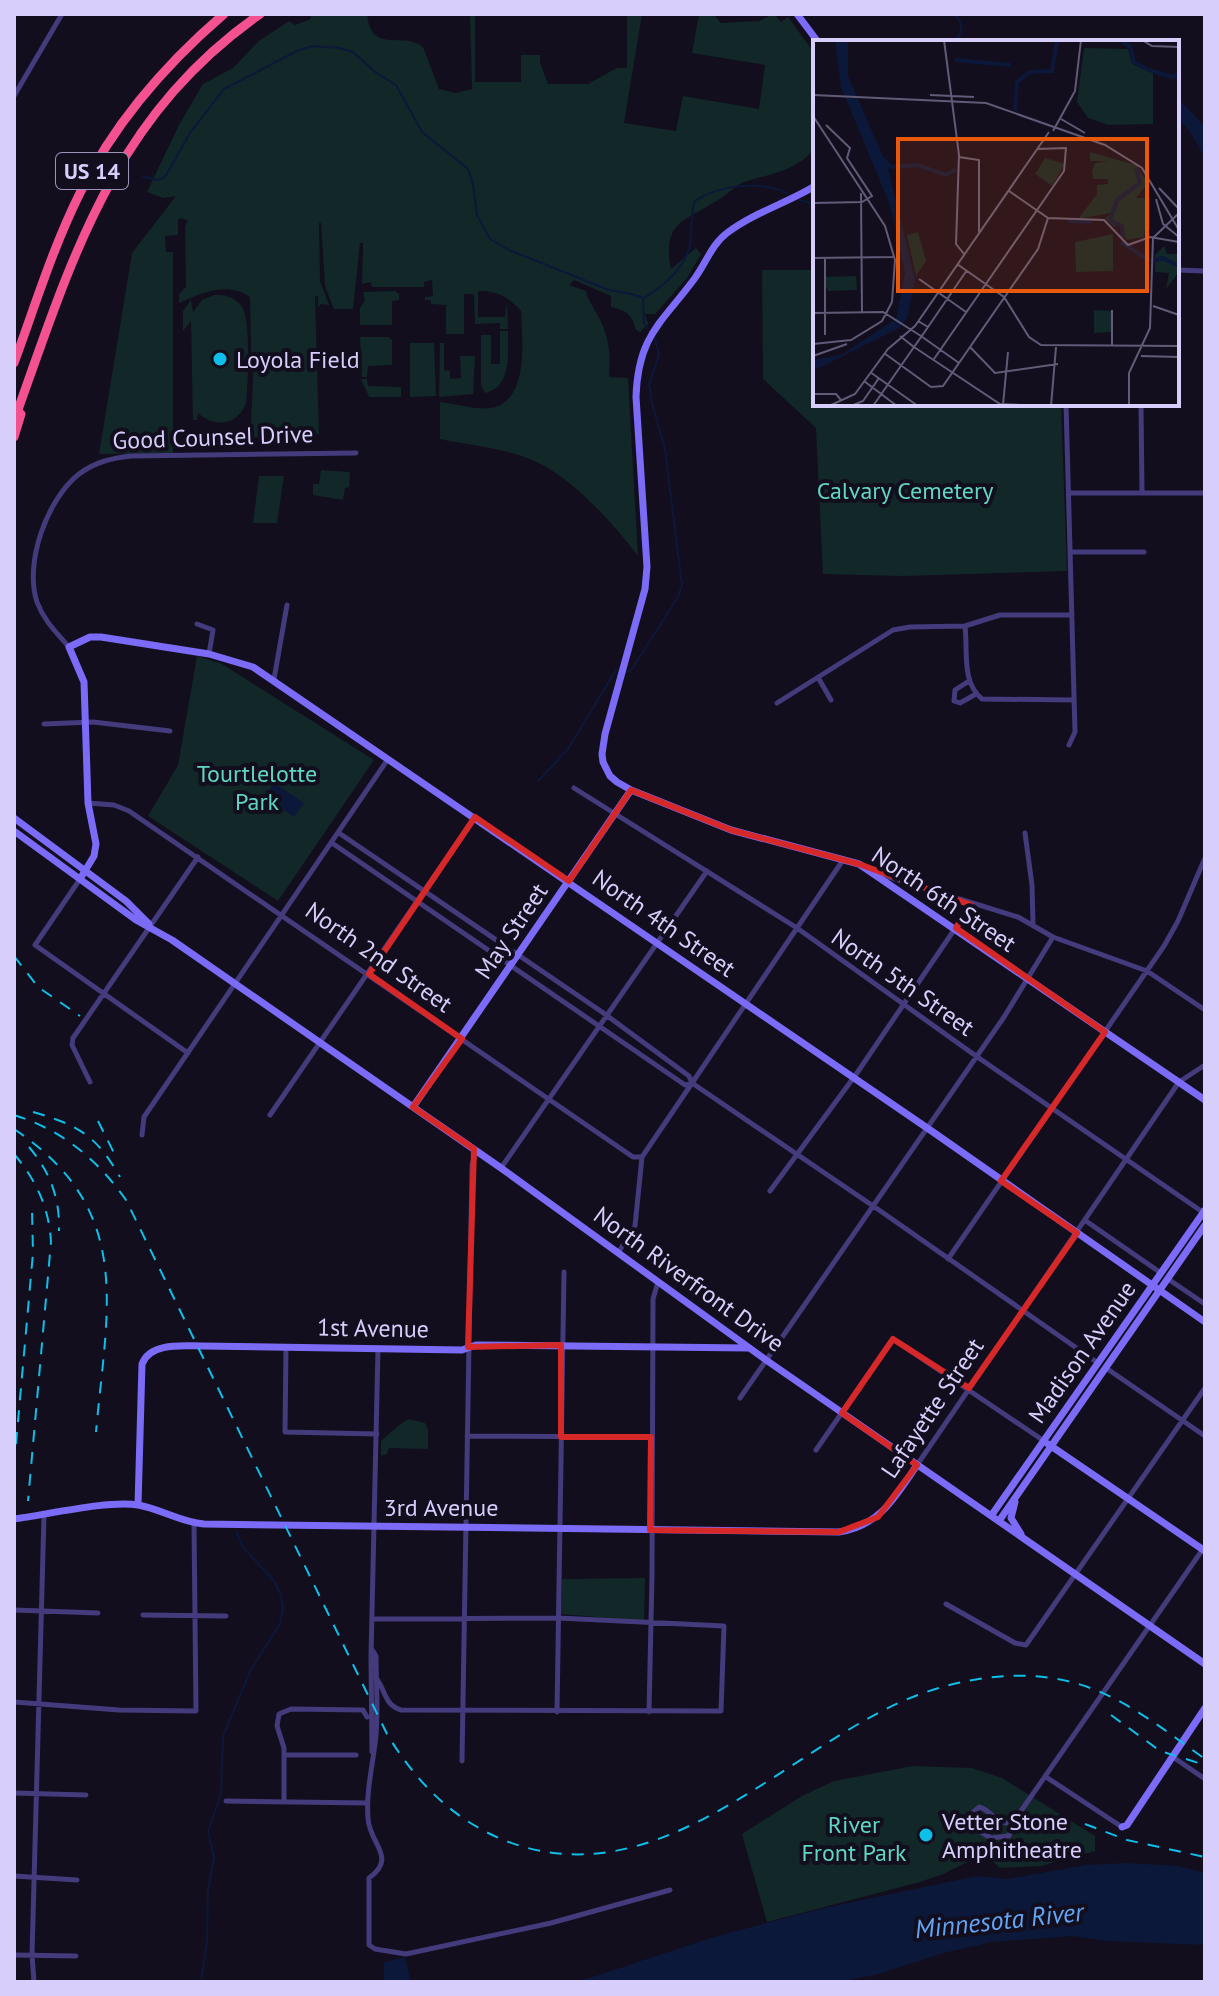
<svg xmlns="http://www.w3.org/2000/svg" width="1219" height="1996" viewBox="0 0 1219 1996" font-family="'PT Sans',sans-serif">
	<rect width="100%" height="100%" fill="#120e1e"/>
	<path fill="#112728" d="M310,14H367C372,56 402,30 423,47L439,89L455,93L472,89L470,14H475V82H521V55H540V63L548,84H588L617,68H627V14H642L624,123L676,131L683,96L759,109L765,65L692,53L699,14H713L721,23L759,21L774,14L781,22L788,17L815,54V147C799,171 769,174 744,182C734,186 727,195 718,200C683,222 662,222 671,269L696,248L701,254L687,278L655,314H645L648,324L640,332L636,330C632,314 627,311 611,307V296L574,280L569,285L586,291C588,301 593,306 597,314C609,335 611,353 609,377L628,378L638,556C613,523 571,476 532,460C503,448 470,445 440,439V402C456,404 476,410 491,408C530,401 522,338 521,311C507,296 498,291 478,291V317H505L507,302L508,329H500V323L475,324L474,294H464V334H446V305L431,304V300H425V297L433,296L432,280L424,282V287H372L371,282L362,284L363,243H360L353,309H334L325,286L321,223H319L320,281L329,305L321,304L318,307V297L315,296L319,434L265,435L253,438L248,434L251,424L254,357L251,353L250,297C228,281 201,293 179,303V294L186,287L185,226L188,221L181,218L178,220V235L165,236L166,252H173V453L99,454L132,253L176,196L163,198L147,192L179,125L203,84L233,68L259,41L289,21L295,25L311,19Z
		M762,270H815V404H1061L1067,571L903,576L823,574L816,428L763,379Z
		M395,291L399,294V300L392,301V325H360V308L365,300L363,292Z
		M214,295C225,294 236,298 242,307C251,320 248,385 246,403C237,426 215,428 198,413L197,420H193L191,321L183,331V311L191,300L193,312L202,300Z
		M500,331H508C508,353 512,387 485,393L481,385V335H491V364H500Z
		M360,337H388L392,340V365L368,366L367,377H362Z
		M410,343H434L436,396L410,397Z
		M440,343H444V370L450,371V379L461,378L460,356H475L473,394L439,397Z
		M361,379H367L368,386L401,387V397H369Z
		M321,470L350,472L349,487L345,488L343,500L313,495V484H319Z
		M259,476H284L277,523H253Z
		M197,656L222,664L374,760L278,901L148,816L178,765Z
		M409,1419L425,1423L428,1430V1449L389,1448L387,1454L381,1456V1441L399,1425Z
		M645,1578L644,1621L561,1614L562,1579Z
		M913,1766L972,1768L1002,1778L1095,1836V1851L1041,1866L1000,1868L992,1861L974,1859L943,1874L920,1882L767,1922L742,1834L802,1796L834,1781Z"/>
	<path fill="#0c1839" d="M1177,97L1205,127V158L1189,130L1177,118Z
		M274,783L304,803L294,817L265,796Z
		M1128,1863L1178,1866L1205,1873V1945L1108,1941L1072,1936L992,1942L943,1953L879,1974L839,1982H577L714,1937L824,1908L977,1876L1007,1879L1086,1865Z
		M405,1957L411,1982H384V1962Z"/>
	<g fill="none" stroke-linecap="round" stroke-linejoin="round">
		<path stroke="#0c1839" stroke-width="2" d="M954,14C964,24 963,31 955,42
			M142,176L158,180L165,177L190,133L224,89L297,51L312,46L339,48L353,52L375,72L396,85L422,132L468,169L473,184L477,215L490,239L509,250L609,290L632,294L643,298
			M800,200L815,204
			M644,298C665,285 688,266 691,239C692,226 690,214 695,201C720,184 761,181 787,193
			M643,300L644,323L647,328
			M627,672L632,669L678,597L682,585L665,449L652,403L649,384L659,355L655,339
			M538,781L568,749L616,670
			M201,1982L207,1942L208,1890L214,1858L208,1831L221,1794L223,1736L251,1669L280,1624L283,1609L281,1595L274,1581L243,1547L237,1533"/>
		<path stroke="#433b7b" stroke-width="5" d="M14,96L62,14
			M1177,270L1205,271
			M1177,390H1178
			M1066,404L1075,732L1069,745
			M1141,404L1142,492
			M1070,493H1205
			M1071,552H1144
			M197,624L213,630L209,654
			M965,626C968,650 961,682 982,699L1074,700
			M69,647C57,633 44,621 37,602C24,563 47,499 79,474C95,462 112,458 131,456L356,453
			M274,679L287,605
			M819,679L831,700
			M969,681L955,690L954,701L960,703L976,694
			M777,703L893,630L910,627L965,626L1000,615H1072
			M44,724L93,722L170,731
			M574,788L797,928L976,1056L1204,1213
			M88,803L114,805L129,811L633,1157H642
			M339,833L602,1012L689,1076L692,1083L879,1210L1098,1363
			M1025,833L1032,885L1033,923
			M332,843L685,1085L691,1084
			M876,873L1018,917L1053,937L1147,971L1205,1010
			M80,879L35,945L188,1053
			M90,1082L72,1045L73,1038L198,857
			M270,1115L475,817
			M142,1135L144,1117L388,759
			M501,1168L707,871
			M770,1191L857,1073L971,905
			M1086,1221L1161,1273
			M618,1253L635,1226L642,1157L843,860
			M948,1259L1164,946L1178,921L1205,858
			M1168,1279L1205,1304
			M286,1347L285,1432L377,1434
			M1106,1368L1205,1436
			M740,1398L1004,1017L1053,937
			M467,1436L651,1437
			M816,1450L893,1339L1044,1441
			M917,1465L1179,1082L1205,1065
			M946,1604L1015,1643L1026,1645L1205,1388
			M14,1610L98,1613
			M143,1615L226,1616
			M373,1619L558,1618L724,1626L721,1711L401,1710C384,1705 386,1690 376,1678
			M373,1651L376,1656C376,1685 379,1715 375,1744C372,1768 366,1793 368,1818C369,1844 398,1857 369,1878V1945L375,1949L406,1954L551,1923L670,1890
			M14,1702L119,1710L196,1711L194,1524
			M557,1712L564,1272
			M649,1712L652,1576L653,1299L658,1282
			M372,1752L371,1656L378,1349
			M284,1755H356
			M1173,1757L1205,1779
			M462,1761L472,1165L476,1151
			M1046,1777L1122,1827
			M14,1793L86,1795
			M226,1801L368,1803
			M284,1801V1748L277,1726L279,1714L291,1709L363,1710L367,1717
			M1012,1824L1009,1836L991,1838L972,1827L969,1816L979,1807C992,1810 992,1822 1012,1824L1205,1546
			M14,1876L77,1880
			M14,1955L76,1956
			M34,1982L32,1955L44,1515"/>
		<path stroke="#7b6bf6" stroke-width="7" d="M797,14L818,42
			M815,186C787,203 753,213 727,233C712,244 706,263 695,278C662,323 638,335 636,397L647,567L645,589L605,734L602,754L603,762L610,776L617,782L631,790L731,830L859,864L1205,1100
			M14,818L126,901L149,924
			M14,831L136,920L172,940L501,1168L766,1360L1205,1664
			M80,879L94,856L96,844L88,803L84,682L69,647L90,637H101L209,654L253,667L933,1132L1205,1322
			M413,1107L631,790
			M1048,1444L1205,1551
			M1015,1502L1011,1518L1021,1534
			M138,1505L142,1364C150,1342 183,1346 202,1346L462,1350L476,1345L748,1348
			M991,1516L1205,1210
			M14,1519C46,1515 108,1500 138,1505C161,1509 180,1522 204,1524L839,1532C880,1526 896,1496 917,1465
			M999,1521L1205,1225
			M1122,1827L1127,1825L1205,1708"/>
		<path stroke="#f45191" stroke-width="9" d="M14,363C35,306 53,247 80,193C114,123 166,64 224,14
			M14,421C72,259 112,118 260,14
			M14,437L21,414"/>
		<path stroke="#0ebfe8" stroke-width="2" stroke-dasharray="12 10" stroke-linecap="butt" d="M14,956L38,987L80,1016
			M33,1112C78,1125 96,1135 120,1177
			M14,1115C62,1130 97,1159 126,1200L387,1734C416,1782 453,1820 506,1841C650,1896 768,1768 886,1709C935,1684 996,1670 1051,1678C1111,1686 1157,1725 1205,1759
			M98,1121L116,1157
			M14,1129C135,1210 107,1307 96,1432
			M29,1147C50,1172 60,1198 59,1231
			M14,1154C36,1180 49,1207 51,1242L28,1501
			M14,1466L33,1253L32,1210
			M1111,1715L1160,1751L1205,1765
			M1085,1824L1127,1840L1205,1857"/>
	</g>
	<path fill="none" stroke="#d62828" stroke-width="6" stroke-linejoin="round" d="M631,790L731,830L859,864L971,905L956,928L1105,1032L1001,1181L1077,1233L969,1388L893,1339L842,1413L917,1465L878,1517L839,1532L650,1530L651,1437H561V1345L468,1347L474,1149L413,1107L462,1039L369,974L475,817L569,881Z"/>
	<g fill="#0ebfe8" stroke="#120e1e" stroke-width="3">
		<circle cx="220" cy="359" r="8"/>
		<circle cx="926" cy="1835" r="8"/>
	</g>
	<g text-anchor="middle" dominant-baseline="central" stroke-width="8" stroke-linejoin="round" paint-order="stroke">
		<rect fill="#120e1e" stroke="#9c94b9" stroke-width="2" x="56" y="153" width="72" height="36" rx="6"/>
		<g font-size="22" font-weight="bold" fill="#d7cefc">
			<text x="92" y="171">US 14</text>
		</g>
		<g font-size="24" fill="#d7cefc" stroke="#120e1e" text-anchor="start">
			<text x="236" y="359">Loyola Field</text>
			<text x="942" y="1821">Vetter Stone<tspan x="942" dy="28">Amphitheatre</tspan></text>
		</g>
		<g font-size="24" fill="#d7cefc" stroke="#120e1e">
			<text transform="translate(213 437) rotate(-2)">Good Counsel Drive</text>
			<text transform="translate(944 899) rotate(34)">North 6th Street</text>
			<text transform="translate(664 923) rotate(35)">North 4th Street</text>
			<text transform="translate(511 931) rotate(-56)">May Street</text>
			<text transform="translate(379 957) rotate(35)">North 2nd Street</text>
			<text transform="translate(903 982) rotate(35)">North 5th Street</text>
			<text transform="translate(689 1279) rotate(36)">North Riverfront Drive</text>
			<text transform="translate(373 1328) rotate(1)">1st Avenue</text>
			<text transform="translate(1082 1352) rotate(-55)">Madison Avenue</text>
			<text transform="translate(932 1408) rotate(-56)">Lafayette Street</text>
			<text x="441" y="1507">3rd Avenue</text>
		</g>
		<g font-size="24" fill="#5fd7c3" stroke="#120e1e">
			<text x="905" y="490">Calvary Cemetery</text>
			<text x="257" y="773">Tourtlelotte<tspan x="257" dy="28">Park</tspan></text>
			<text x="854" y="1824">River<tspan x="854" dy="28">Front Park</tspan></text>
		</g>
		<g font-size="26" font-style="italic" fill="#63a5f5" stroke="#120e1e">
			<text transform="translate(999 1920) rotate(-6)">Minnesota River</text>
		</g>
	</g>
	<g transform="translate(813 40)">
		<rect width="366" height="366" fill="#120e1e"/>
		<path d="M271,8L315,9L319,24L340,33V84L296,85L275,78L264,62ZM277,112L323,125L335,143L323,158H337V191L332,189L331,197L314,200L305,184L302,187L292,179L298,173L265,179L284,154V145L295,144V139H280L279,131L282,123L296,121H277ZM232,118L252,124L239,146L222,134ZM105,192L113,221L103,236L94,195ZM300,194V231L263,232L262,202ZM351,206L354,214H366V232L353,249L356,233L342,232V215ZM43,236L44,250L15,251L13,246V237ZM281,270L299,271V292L281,293Z" fill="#112728"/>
		<path d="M22,0H35V36L75,128L102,240L94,278L86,288L4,329L0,320L28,315L83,279L92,233L77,165L28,47Z" fill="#0c1839"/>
		<path fill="none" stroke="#0c1839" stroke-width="4" d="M308,0L317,7L321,22L333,29L359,37L366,34M142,20L198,25M202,71L204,42L217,32L239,31L244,0M69,118L78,127L105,125L133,135L143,129M297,180L304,160L327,143L323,128M297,180L309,186L310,197M255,181L279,182M308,202L337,221M341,221L349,218L366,226"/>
		<path fill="none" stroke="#615b77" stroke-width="2" d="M131,0L146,115L143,204L151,214M329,0L339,6L366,7M0,55L173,63L292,105L329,128L366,190M117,55L161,57M0,76L72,186L82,220L79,262L69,281L38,300L0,304M248,79L272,93M240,91L262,51L268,0M146,117L166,120V192M346,148L366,169M196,151L235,178L291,180L315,205L337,197L366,202M48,153L49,272M343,159L350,184L366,197M0,163L49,162L59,156L34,118L37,108L13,85M0,218L80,217M144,224L191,257L216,297L228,305L366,306M106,239L153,272M340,266L366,275M0,273L70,272L108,296M115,287L154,230M12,295V218M87,296L101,307L115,287L105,281M108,296L146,323M299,305V270M157,307L182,333L245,324M71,313L118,347L130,346L225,209L235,178M0,316L34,304M328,316L366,317M121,319L251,131L253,108L224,109M57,332L105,366M51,341L84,366M0,354H23L28,360M190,365L195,312M16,366L42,354L75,309L102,286L236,92M38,366L50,361L66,338M60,366L101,307L187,364L230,366M238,366L243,307M316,366V333L337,288L340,198L366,173"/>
		<path fill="#e8590c" fill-opacity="0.15" stroke="#e8590c" stroke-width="4" d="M85,99H334V251H85Z"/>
		<rect width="366" height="366" fill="none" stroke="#d7cefc" stroke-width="4"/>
	</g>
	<rect width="1219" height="1996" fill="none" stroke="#d7cefc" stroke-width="32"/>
</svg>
